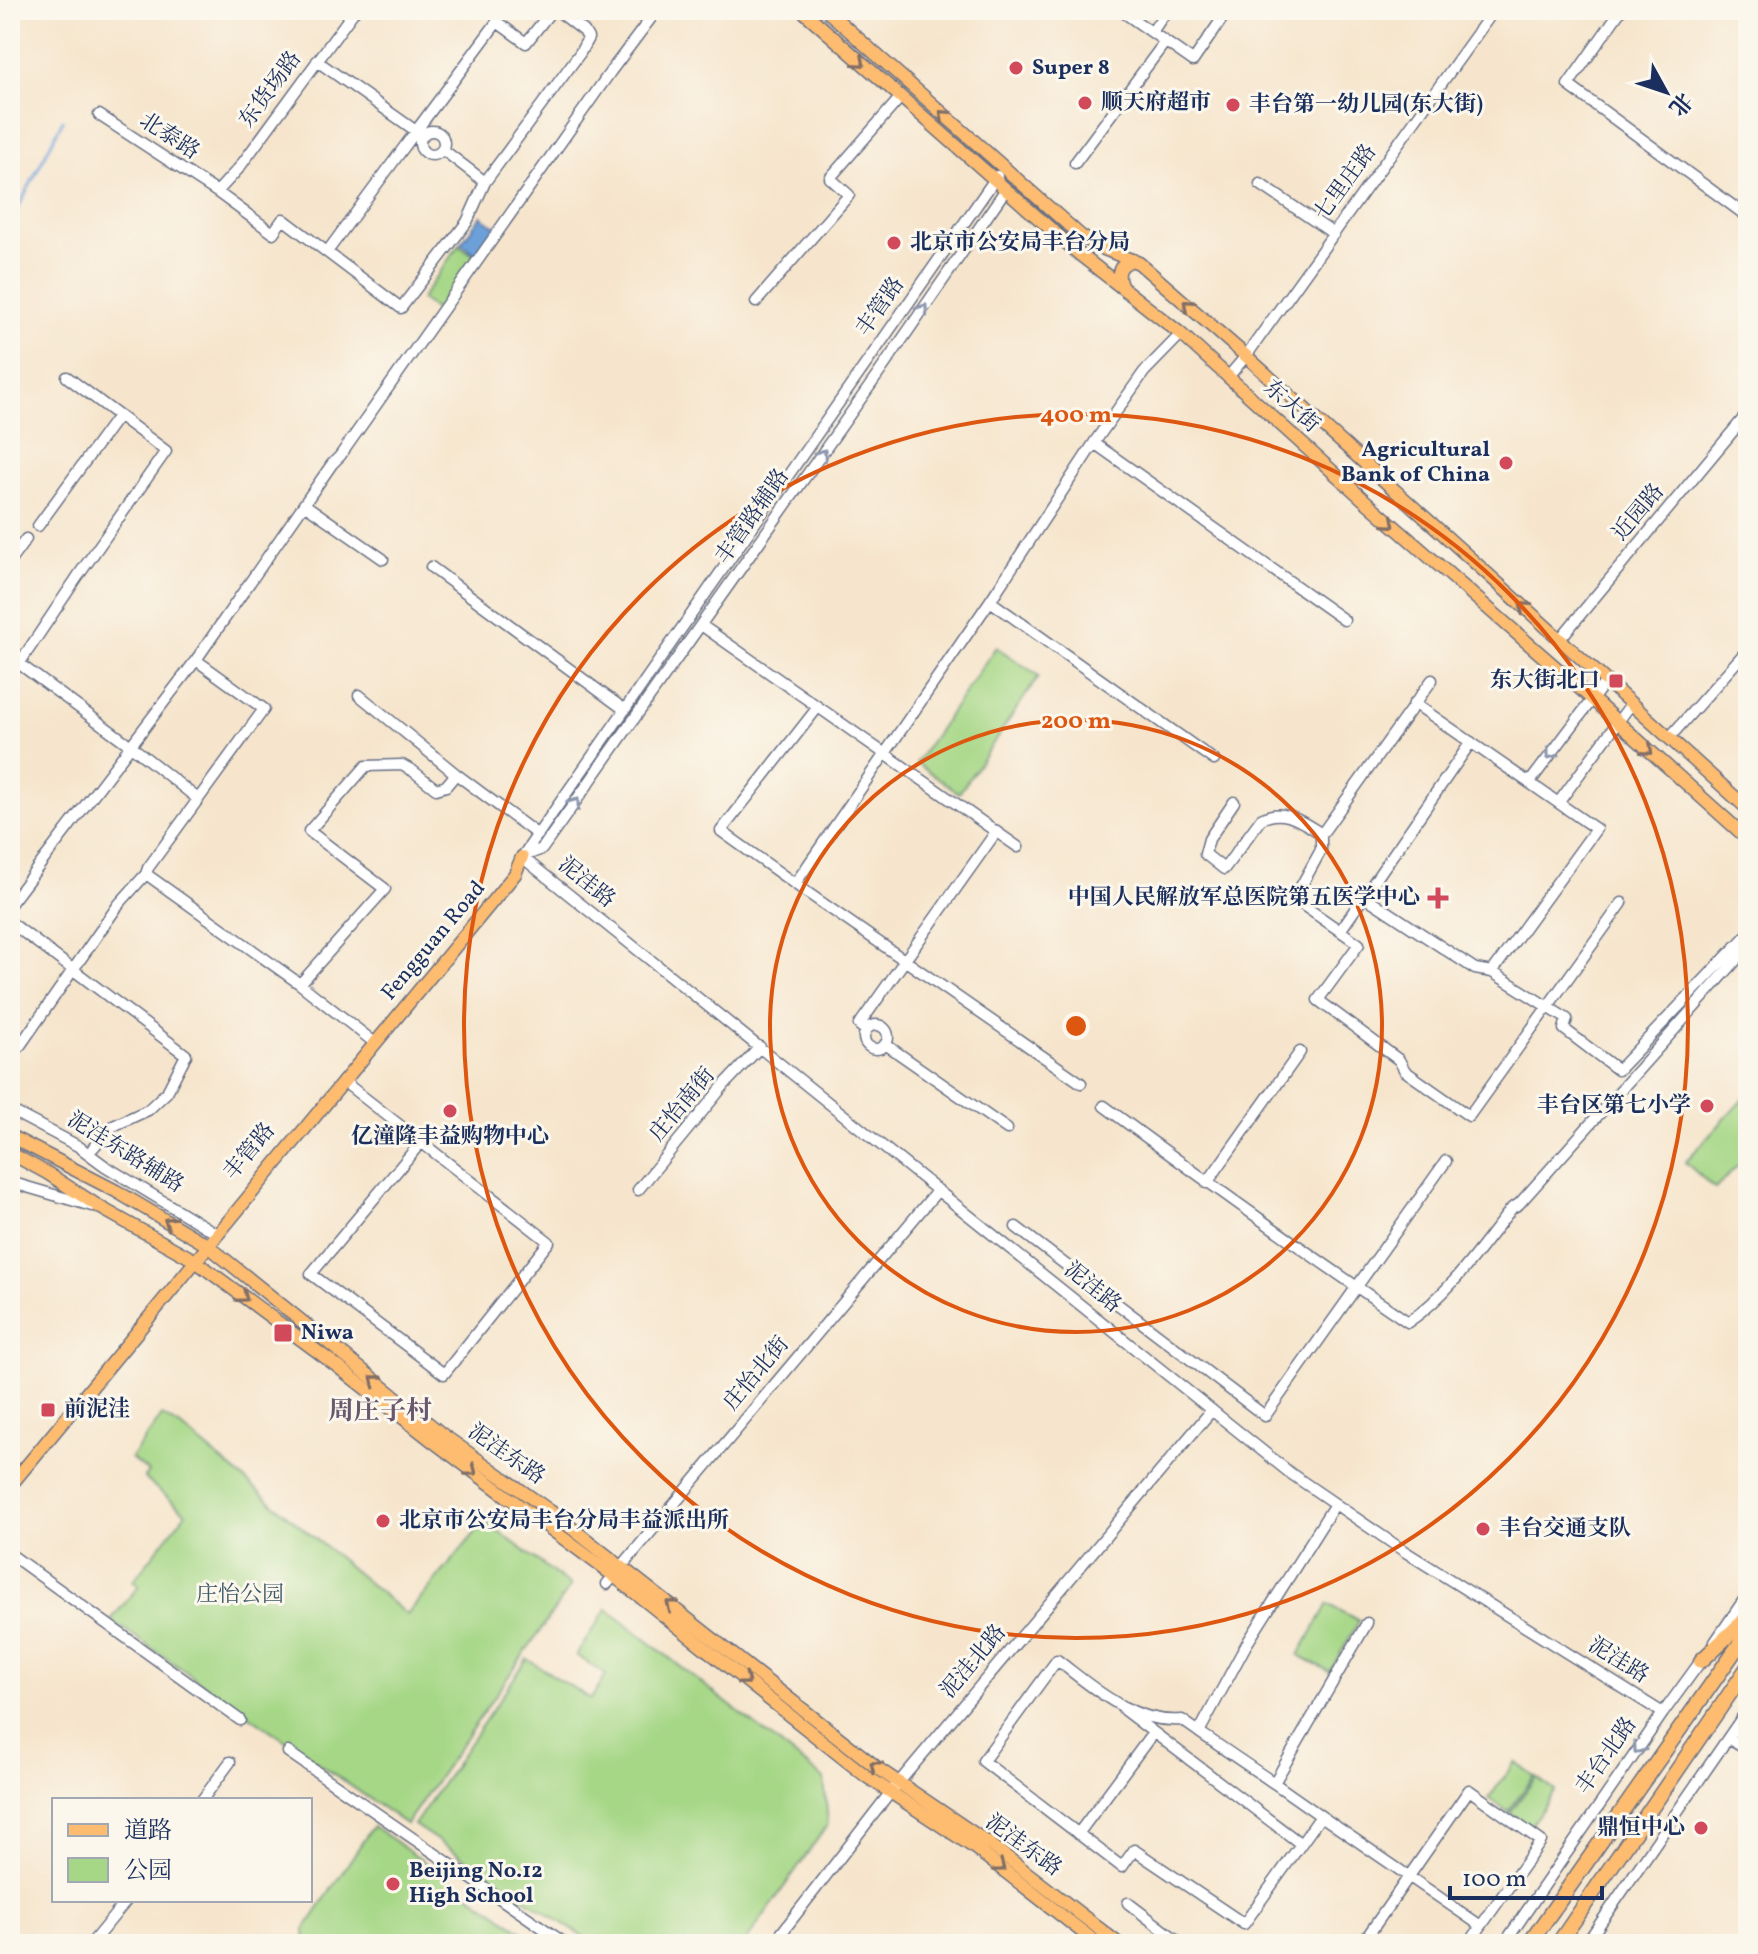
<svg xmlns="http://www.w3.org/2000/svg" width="1758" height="1954" viewBox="0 0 1758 1954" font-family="Vollkorn,'Noto Serif SC',serif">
	<rect width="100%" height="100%" fill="#fbf7ec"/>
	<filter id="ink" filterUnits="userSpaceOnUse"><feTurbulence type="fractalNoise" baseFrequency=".0125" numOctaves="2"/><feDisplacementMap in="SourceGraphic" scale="16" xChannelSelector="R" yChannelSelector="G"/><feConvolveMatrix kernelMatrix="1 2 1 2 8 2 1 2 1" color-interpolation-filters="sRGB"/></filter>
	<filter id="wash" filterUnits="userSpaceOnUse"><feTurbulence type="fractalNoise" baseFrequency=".006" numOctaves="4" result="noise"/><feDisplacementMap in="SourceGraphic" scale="32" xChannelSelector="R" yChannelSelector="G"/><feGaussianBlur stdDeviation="1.8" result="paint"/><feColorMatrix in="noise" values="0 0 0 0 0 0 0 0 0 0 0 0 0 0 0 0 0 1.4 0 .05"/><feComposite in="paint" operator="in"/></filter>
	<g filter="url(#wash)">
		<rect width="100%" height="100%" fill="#f6e5cc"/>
		<path fill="#a6d786" stroke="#608372" stroke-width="2" d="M459,245L476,257L438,312L421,299Z
			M996,647L1039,676L959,793L916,763Z
			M1745,1097H1748V1155L1715,1189L1685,1162Z
			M162,1416L184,1429L407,1615L485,1521L571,1586L406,1824L111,1620L139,1586L133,1581L186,1513L144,1478L148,1472L131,1458Z
			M1328,1604L1359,1621L1330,1672L1299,1655Z
			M607,1609L824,1779L828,1824L744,1944H594L414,1825L527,1659L591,1699L606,1675L576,1655Z
			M1515,1762L1534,1776L1508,1812L1489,1798Z
			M1536,1777L1555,1791L1529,1827L1510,1813Z
			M373,1826L540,1944H306L305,1929Z"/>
		<path fill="#6ca0d8" stroke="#44689b" stroke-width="2" d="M481,216L498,228L478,256L461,243Z"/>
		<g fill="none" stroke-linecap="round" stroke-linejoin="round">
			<path stroke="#6ca0d8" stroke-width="3" d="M10,224L63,120"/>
		</g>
	</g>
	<g filter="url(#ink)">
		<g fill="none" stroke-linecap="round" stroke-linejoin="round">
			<g stroke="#686f84" stroke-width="13">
				<path id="minor" d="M1120,10L1193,61L1228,10
					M1621,10L1568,85L1748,217
					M1152,32L1167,10
					M317,61L416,131L497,22L526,43L552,10
					M99,115L217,192L273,233L283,219L401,308L467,222L485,182L580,53L588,38L584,31L557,10
					M420 143a12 12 0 1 1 24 0a12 12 0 1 1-24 0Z
					M442,149L485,182
					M1075,163L1165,42
					M1260,184L1334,234
					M217,192L239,168L355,10
					M327,252L416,131L423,136
					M756,302L849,195L830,178L900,98
					M1228,377L1246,356L1494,10
					M1094,443L1344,620
					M304,504L383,559
					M38,526L118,416
					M10,561L26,539
					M431,567L625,710
					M990,601L1214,760
					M701,625L1018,847
					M1560,639L1748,413
					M10,657L131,746L198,799
					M19,664L78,576L166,451L67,377
					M1432,680L1321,835V850L1294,899L1359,944L1318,1000L1399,1060L1405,1071L1469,1116L1622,903
					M359,695L456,774L538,835
					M1414,703L1596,829L1492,972L1567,1019L1564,1029L1618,1070L1748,934
					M1669,738L1748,649
					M1530,782L1606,681
					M1234,802L1209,839L1205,854L1224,869L1261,819C1284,807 1302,822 1322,834
					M1559,802L1631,704
					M524,856L542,849L879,373L1006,189
					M522,857L1290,1473L1404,1551L1663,1713
					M522,857L997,176
					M146,874L300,984L375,1043
					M795,884L721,831L818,707
					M1364,896L1475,969L1492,972
					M10,904L196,660L332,464L340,456L611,71L657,10
					M10,922L186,1055L167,1092L148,1110L111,1127L93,1148
					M1340,931L1471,742
					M300,984L385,889L309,831L366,766L402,765L413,771L436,789L446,786L456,774
					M864 1037a12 12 0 1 1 24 0a12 12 0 1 1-24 0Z
					M865,1030L859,1025L996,832
					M885,1044L1007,1129
					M10,1060L119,904L146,874L148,868L264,709L196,660
					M343,1081L549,1242L444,1374L311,1274L422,1141
					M1081,1083L795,884L990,601L1094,443L1144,372L1181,334
					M1104,1106C1204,1180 1305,1252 1408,1322C1450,1294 1481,1247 1512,1208L1519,1204L1748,947
					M10,1110L78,1146L105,1166L217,1234
					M10,1179L20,1185L92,1206
					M1207,1183L1300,1052
					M638,1190L725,1084L760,1047
					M1016,1227L1265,1416L1446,1161
					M1335,1504L1246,1645L1199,1732L1182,1720C1132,1724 1094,1688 1057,1660L983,1761L1122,1867L1134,1850L1244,1924L1321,1816L1481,1926L1541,1841L1469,1790L1362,1944
					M10,1554L240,1720
					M607,1584L938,1190
					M1715,1642L1748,1594
					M1124,1710L1301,1844
					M1199,1732L1274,1783
					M1729,1738L1748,1749
					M288,1752L566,1944
					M202,1800L230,1762
					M1321,1816L1274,1783L1367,1623
					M1078,1834L1153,1733
					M1128,1903L1182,1944
					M91,1944L127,1900
					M773,1944L890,1793L1212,1410
					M1469,1944L1481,1926
					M1504,1944L1663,1713L1703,1658
					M1586,1944L1748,1709"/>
			</g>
			<g stroke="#686f84" stroke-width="15">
				<path id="major" d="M802,10L1078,253L1181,334L1363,499L1592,699L1748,839
					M826,10L1081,236L1104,249L1139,263L1246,356L1748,809
					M1121,286C1116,273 1119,264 1133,260
					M10,1136L116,1191L207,1245L443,1435L550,1511L880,1770L991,1845L1119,1944
					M10,1153L47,1173L101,1208L194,1260L337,1366L434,1442L614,1576L866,1776L975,1848L1098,1944
					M10,1486L515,874L522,857"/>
			</g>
			<g stroke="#686f84" stroke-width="17">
				<path id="highway" d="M1701,1661L1748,1617
					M1529,1944L1748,1632
					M1558,1944L1748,1667"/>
			</g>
			<use href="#minor" stroke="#fff" stroke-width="10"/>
			<use href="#major" stroke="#fdbc70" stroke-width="12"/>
			<use href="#highway" stroke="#fdbc70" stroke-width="14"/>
		</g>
		<defs><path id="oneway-chevron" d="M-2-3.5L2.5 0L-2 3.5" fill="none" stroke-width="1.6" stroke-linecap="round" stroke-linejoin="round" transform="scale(2)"/></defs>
		<g stroke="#816e66">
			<use href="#oneway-chevron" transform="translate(860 62) rotate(42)"/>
			<use href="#oneway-chevron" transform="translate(944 115) rotate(-138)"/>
			<use href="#oneway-chevron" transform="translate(1188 305) rotate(-139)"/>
			<use href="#oneway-chevron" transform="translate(1390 523) rotate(41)"/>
			<use href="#oneway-chevron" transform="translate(1524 607) rotate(-138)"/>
			<use href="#oneway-chevron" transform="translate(1648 750) rotate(42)"/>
			<use href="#oneway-chevron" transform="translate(169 1222) rotate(-149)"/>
			<use href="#oneway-chevron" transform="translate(243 1297) rotate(36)"/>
			<use href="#oneway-chevron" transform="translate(375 1380) rotate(-141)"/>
			<use href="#oneway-chevron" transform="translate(472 1471) rotate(37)"/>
			<use href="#oneway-chevron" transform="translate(671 1605) rotate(-142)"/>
			<use href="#oneway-chevron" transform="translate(745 1680) rotate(38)"/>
			<use href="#oneway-chevron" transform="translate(875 1766) rotate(-142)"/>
			<use href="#oneway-chevron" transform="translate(1000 1867) rotate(37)"/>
		</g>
		<g stroke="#8d97ae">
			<use href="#oneway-chevron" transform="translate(923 309) rotate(-56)"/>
			<use href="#oneway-chevron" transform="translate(822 454) rotate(-55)"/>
			<use href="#oneway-chevron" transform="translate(1551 754) rotate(127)"/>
			<use href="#oneway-chevron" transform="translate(575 803) rotate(-54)"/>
			<use href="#oneway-chevron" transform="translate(1638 1749) rotate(125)"/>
		</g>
	</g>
	<g fill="none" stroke="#de5710" stroke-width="4">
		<circle cx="1076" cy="1026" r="306"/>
		<circle cx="1076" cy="1026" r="612"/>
	</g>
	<g fill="#d1495b" stroke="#fbf7ec" stroke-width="3">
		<circle cx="1016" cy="68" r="8"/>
		<circle cx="1085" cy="103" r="8"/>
		<circle cx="1233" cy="105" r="8"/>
		<circle cx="894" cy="243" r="8"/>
		<circle cx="1506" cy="463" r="8"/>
		<rect x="1608" y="673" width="16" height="16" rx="4"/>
		<path d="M1434 886h8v8h8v8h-8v8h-8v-8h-8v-8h8z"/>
		<circle cx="1707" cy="1106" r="8"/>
		<circle cx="450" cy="1111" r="8"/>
		<rect x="273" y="1323" width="20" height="20" rx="4"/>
		<rect x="40" y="1402" width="16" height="16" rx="4"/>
		<circle cx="383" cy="1521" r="8"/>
		<circle cx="1483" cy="1529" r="8"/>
		<circle cx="1701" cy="1828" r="8"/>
		<circle cx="393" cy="1884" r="8"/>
	</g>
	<g text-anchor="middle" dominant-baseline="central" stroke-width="6" stroke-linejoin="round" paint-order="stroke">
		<g font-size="22" font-weight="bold" fill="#1b2f5e" stroke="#fbf7ec" text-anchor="start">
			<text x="1032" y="68">Super 8</text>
			<text x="1101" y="103">顺天府超市</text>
			<text x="1249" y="105">丰台第一幼儿园(东大街)</text>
			<text x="910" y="243">北京市公安局丰台分局</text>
			<text x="1490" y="450" text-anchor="end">Agricultural<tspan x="1490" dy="25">Bank of China</tspan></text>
			<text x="1600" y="681" text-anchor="end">东大街北口</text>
			<text x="1420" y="898" text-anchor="end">中国人民解放军总医院第五医学中心</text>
			<text x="1691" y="1106" text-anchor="end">丰台区第七小学</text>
			<text x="450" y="1137" text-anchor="middle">亿潼隆丰益购物中心</text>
			<text x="301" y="1333">Niwa</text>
			<text x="64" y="1410">前泥洼</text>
			<text x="399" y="1521">北京市公安局丰台分局丰益派出所</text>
			<text x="1499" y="1529">丰台交通支队</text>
			<text x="1685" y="1828" text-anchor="end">鼎恒中心</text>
			<text x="409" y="1871">Beijing No.12<tspan x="409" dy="25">High School</tspan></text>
		</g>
		<g font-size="22" fill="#1b2f5e" stroke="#fbf7ec">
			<text transform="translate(271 90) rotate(-54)">东货场路</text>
			<text transform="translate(169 137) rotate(33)">北泰路</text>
			<text transform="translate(1346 183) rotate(-54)">七里庄路</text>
			<text transform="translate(881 307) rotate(-55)">丰管路</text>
			<text transform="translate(1291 407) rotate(42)">东大街</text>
			<text transform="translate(1639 513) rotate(-50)">近园路</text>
			<text transform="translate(753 517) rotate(-55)">丰管路辅路</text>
			<text transform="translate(586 883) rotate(39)">泥洼路</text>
			<text transform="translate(434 941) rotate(-50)">Fengguan Road</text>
			<text transform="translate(683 1105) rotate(-50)">庄怡南街</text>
			<text transform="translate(250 1152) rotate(-50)">丰管路</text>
			<text transform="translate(125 1153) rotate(32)">泥洼东路辅路</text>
			<text transform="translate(1092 1288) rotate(39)">泥洼路</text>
			<text transform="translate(757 1374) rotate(-50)">庄怡北街</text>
			<text transform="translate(506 1455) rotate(35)">泥洼东路</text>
			<text transform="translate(1618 1661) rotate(32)">泥洼路</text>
			<text transform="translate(974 1662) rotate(-50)">泥洼北路</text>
			<text transform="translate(1607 1756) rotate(-55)">丰台北路</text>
			<text transform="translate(1023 1846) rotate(36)">泥洼东路</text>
		</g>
		<g font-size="22" fill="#3e5968" stroke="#fbf7ec">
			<text x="240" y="1595">庄怡公园</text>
		</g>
		<g font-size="26" font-weight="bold" fill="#68596e" stroke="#fbf7ec">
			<text x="380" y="1412">周庄子村</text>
		</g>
	</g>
	<circle cx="1076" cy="1026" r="12" fill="#de5710" stroke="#fbf7ec" stroke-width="4"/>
	<g font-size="24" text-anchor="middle" font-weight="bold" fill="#de5710" stroke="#fbf7ec" stroke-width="6" stroke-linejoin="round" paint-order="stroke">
		<text x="1076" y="422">400 m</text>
		<text x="1076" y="728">200 m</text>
	</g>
	<rect width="1758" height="1954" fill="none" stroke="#fbf7ec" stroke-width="40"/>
	<rect x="52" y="1798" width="260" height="104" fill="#fbf7ec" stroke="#a1a7b3" stroke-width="2"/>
	<rect x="68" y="1824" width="40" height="12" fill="#fdbc70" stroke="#a1a7b3" stroke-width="2"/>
	<text x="124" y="1838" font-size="24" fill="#1b2f5e">道路</text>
	<rect x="68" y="1858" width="40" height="24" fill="#a6d786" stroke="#a1a7b3" stroke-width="2"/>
	<text x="124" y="1878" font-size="24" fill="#1b2f5e">公园</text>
	<g transform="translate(1666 92) rotate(130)" stroke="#fbf7ec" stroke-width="6" paint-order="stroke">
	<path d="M0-6L14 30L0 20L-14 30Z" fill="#1b2f5e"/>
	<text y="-12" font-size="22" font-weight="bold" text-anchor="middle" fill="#1b2f5e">北</text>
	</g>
	<path d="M1450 1886v12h152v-12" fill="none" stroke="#1b2f5e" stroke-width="4"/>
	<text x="1462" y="1886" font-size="24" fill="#1b2f5e" stroke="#fbf7ec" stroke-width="6" paint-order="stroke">100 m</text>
</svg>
